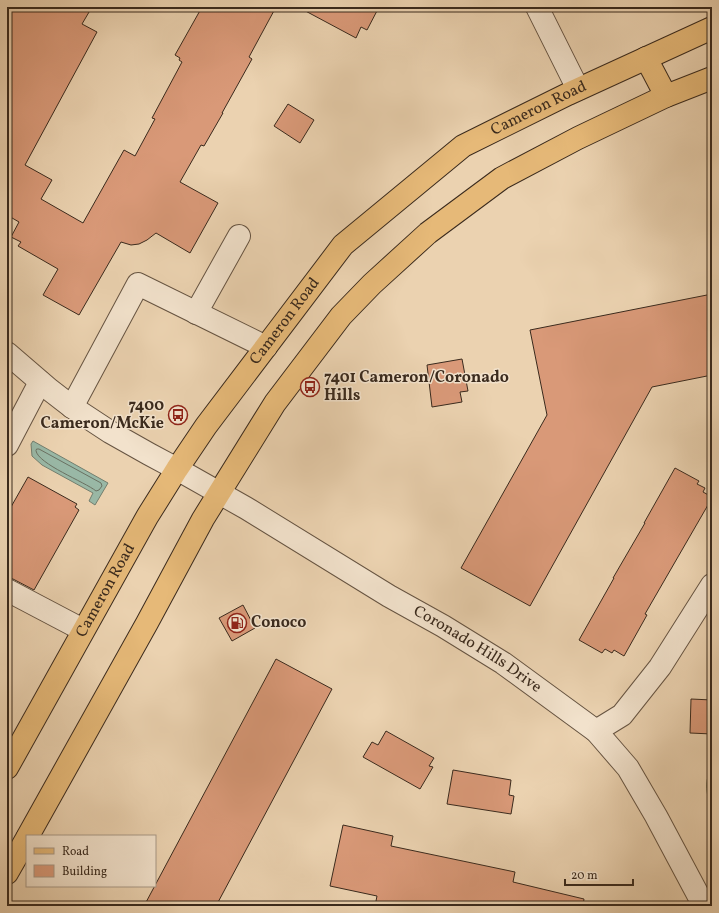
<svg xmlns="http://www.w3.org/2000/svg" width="719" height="913" viewBox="0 0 719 913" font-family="Vollkorn,serif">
	<defs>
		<pattern id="park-tufts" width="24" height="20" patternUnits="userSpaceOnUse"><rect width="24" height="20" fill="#b3bd8e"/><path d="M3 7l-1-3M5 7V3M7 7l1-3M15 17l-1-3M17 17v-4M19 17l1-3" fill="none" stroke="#939a73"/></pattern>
	</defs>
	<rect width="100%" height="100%" fill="#ebd2b0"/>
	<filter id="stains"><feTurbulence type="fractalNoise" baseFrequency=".005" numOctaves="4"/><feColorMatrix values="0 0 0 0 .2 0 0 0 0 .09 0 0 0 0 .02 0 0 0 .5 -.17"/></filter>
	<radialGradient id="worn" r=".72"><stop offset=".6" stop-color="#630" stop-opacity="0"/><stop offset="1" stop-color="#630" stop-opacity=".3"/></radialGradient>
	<path fill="url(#park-tufts)" stroke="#767456" d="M712,768V803L709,801C706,790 705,778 712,768Z"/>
	<path fill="#99b8a6" stroke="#737f6f" d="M33,441L108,483L95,505L89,501L93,493L42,465L32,456L31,444Z"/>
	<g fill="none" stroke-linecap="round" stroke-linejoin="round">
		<path stroke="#6a7162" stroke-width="1" d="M37,449H39L101,483L102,486L99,490L96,491C85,482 38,464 36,451Z"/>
	</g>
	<path fill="#d99978" stroke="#3a2a1d" d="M7,7H92L82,24L97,32L25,165L52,180L41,199L83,223L124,150L135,156L155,119L152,118L182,62L179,60L180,58L175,55L202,7H276L249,57L252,59L222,113H223L204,146L201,145L180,182L218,203L190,253L156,233L147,240L139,244L131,245L121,242L79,315L43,295L58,269L18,246L21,242L11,237L19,222L7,215Z
		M298,7H379L367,30L361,27L356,38Z
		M288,104L314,120L300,143L274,126Z
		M712,294V375L652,387L530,606L461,568L547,415L530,330Z
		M462,359L468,391L460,392L462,402L432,407L427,365Z
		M675,468L699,481L697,484L705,488L703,492L712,497V498L645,614L647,615L624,656L614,650L612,653L605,649L602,653L579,640L614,578H613L645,523H644Z
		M28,477L77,504L75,507L79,510L34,590L13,579L7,578V514Z
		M243,605L255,628L232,641L219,618Z
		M276,659L332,689L216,906H144Z
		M691,699L712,700V734L690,733Z
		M386,731L434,758L429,766L433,767L420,789L363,757L372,742L378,745Z
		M453,770L511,780L509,795L514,796L511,814L447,804Z
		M343,825L393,836L391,846L515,872L513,882L584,899L583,906H375L377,896L330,886Z"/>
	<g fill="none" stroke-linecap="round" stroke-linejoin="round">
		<g stroke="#665442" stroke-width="24">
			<g id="minor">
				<path d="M537,7L578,89"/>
				<path d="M196,313L239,236"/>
				<path id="s1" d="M7,353L50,390L72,407L110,432L149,454L177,469L246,508L389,596L443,626L503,663L596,731L628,768L656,816L704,906"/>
				<path d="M72,407L138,284L266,347"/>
				<path d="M7,445L40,382"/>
				<path d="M7,590L83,630"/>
				<path d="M596,731L622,715L660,667L712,585"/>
			</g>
		</g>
		<g stroke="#3a2a1d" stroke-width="24">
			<g id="major">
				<path d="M646,58L666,96"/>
				<path id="s2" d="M7,768L147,517L177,469L206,426L343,245L463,146L568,94L712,28"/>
				<path d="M28,836L147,623L203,519L275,403L341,316L372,284L428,233L502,178L578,138L666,96L712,78"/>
				<path d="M7,873L27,838"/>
			</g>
		</g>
		<use href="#minor" stroke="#f2e2cc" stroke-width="22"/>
		<use href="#major" stroke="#e6b978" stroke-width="22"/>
	</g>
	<defs>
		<g id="bus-ring" transform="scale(1)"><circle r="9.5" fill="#f2e2cc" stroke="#8f2418" stroke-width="1.5"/><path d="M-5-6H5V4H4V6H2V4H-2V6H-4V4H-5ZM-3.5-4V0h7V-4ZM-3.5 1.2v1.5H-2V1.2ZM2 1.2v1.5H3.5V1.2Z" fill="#8f2418"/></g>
		<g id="fuel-ring" transform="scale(1)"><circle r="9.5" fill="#f2e2cc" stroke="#8f2418" stroke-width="1.5"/><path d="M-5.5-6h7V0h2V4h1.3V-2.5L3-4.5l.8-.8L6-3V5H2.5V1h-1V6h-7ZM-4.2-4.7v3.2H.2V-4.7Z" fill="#8f2418"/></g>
	</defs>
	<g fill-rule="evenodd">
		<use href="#bus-ring" x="310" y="387"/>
		<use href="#bus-ring" x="178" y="415"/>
		<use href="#fuel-ring" x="237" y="623"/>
	</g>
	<g text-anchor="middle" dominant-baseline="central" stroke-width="3" stroke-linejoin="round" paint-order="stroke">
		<g font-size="16" fill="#3a2a1d" stroke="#f2e2cc">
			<text stroke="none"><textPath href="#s2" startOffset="863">Cameron Road</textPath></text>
			<text stroke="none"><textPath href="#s2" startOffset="527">Cameron Road</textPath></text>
			<text stroke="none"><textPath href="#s2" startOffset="203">Cameron Road</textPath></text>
			<text stroke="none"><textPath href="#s1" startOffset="557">Coronado Hills Drive</textPath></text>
		</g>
		<g font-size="16" font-weight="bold" fill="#3a2a1d" stroke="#f2e2cc" text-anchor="start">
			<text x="324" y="378">7401 Cameron/Coronado<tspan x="324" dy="18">Hills</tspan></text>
			<text x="164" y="406" text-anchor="end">7400<tspan x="164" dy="18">Cameron/McKie</tspan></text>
			<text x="251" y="623">Conoco</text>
		</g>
	</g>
	<rect width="719" height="913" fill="none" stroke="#ebd2b0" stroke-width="24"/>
	<rect x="8" y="8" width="703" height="897" fill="none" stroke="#3a2a1d" stroke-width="2"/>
	<rect x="12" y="12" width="695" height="889" fill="none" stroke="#3a2a1d"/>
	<rect x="26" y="835" width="130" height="52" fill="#f2e2cc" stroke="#a89886"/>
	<rect x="34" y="848" width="20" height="6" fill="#e6b978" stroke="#a89886"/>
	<text x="62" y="855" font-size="12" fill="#3a2a1d">Road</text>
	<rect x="34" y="865" width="20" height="12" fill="#d99978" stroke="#a89886"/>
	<text x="62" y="875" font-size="12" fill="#3a2a1d">Building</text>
	<path d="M565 879v6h68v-6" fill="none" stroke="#3a2a1d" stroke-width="2"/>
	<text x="571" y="879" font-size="12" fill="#3a2a1d" stroke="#f2e2cc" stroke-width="3" paint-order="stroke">20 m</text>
	<rect width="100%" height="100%" filter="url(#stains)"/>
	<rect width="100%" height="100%" fill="url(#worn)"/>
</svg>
